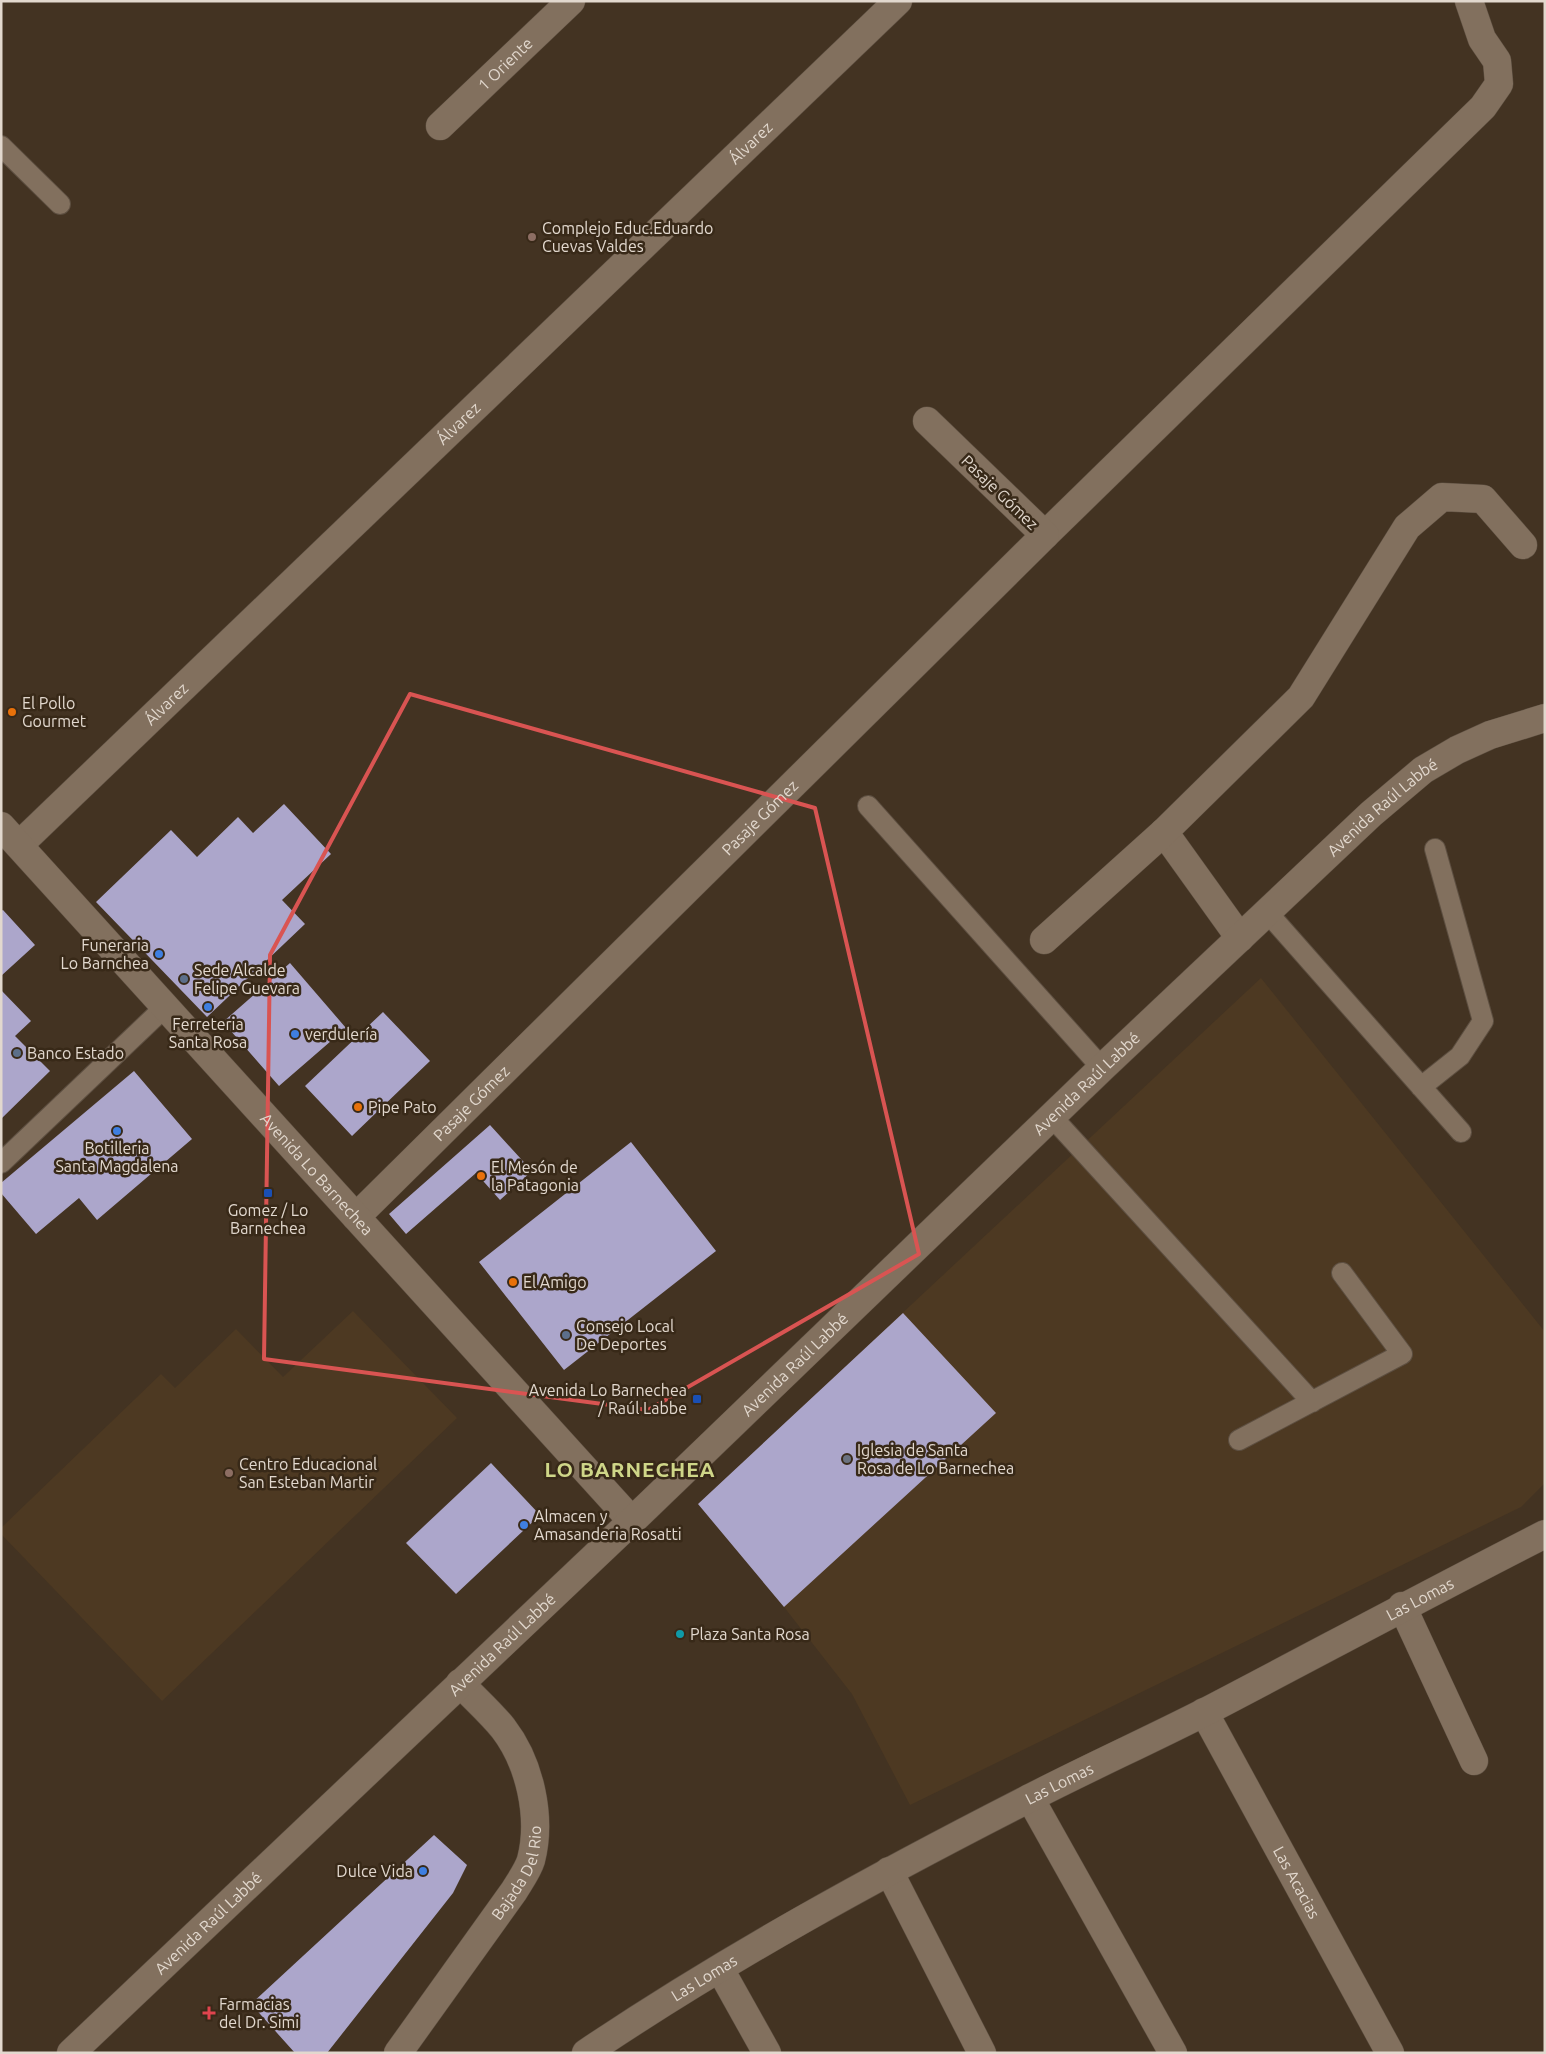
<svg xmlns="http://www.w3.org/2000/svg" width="1546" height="2054" viewBox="0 0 1546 2054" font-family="Ubuntu,sans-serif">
	<rect width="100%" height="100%" fill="#433322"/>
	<path fill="#4d3922" d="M1261,978L1545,1332V1483L1521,1507L910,1805L852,1694L784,1607L698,1504Z
		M353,1311L457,1418L162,1701L1,1534V1528L161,1374L175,1388L236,1329L283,1377Z"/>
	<path fill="#aca6cb" d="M284,804L331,854L282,900L305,924L207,1017L96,902L171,830L197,857L238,817L253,833Z
		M3,910L35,945L1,976V911Z
		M290,963L346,1028L279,1086L223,1022Z
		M1,990L31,1021L15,1036L50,1071L1,1119Z
		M383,1012L430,1061L352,1136L305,1086Z
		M134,1071L192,1139L97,1220L79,1198L36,1234L1,1193V1183Z
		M490,1125L532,1171L500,1200L476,1173L406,1234L389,1214Z
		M631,1142L716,1251L564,1370L479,1262Z
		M903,1313L996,1413L784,1607L698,1504Z
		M491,1463L540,1515L456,1594L406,1543Z
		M434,1835L467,1865L453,1893L327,2053H295L251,2004Z"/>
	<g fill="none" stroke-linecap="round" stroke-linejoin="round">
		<g stroke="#5d4f41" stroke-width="22">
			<path id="lane" d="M1,146L60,204
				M868,806L1102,1068
				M1267,912L1461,1132
				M1421,1087L1460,1056L1483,1021L1435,849
				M1052,1117L1312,1402
				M1,1163L165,1007
				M1239,1440L1402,1354L1342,1273"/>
		</g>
		<g stroke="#5d4f41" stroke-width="29">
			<g id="street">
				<path id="s1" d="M440,126L571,1"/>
				<path d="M1045,535L1483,107L1499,84L1497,61L1482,39L1469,1"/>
				<path d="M1164,832L1240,938"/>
				<path id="s2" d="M19,845L898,1"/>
				<path d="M1044,940L1164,832L1301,697L1407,527L1442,497L1483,499L1523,545"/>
				<path id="s3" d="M356,1217L1045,535L927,421"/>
				<path d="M1402,1606L1474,1761"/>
				<path id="s4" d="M1204,1712L1390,2053"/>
				<path d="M1030,1798L1173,2053"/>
				<path d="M889,1871L982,2053"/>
				<path d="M720,1969L767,2053"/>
				<path id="s5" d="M398,2053L514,1891C520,1881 528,1870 531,1860C542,1817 530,1763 503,1728C490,1712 474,1698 460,1683"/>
				<path id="s6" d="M586,2053C727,1958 877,1876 1028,1799C1086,1769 1146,1742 1205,1712C1318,1653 1431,1592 1545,1534"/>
			</g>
		</g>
		<g stroke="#5d4f41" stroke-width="29">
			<g id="secondary">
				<path id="s7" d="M1,826L632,1521"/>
				<path id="s8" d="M71,2053L632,1521L1102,1068L1371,814L1423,770L1457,750L1490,735L1545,718"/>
			</g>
		</g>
		<use href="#lane" stroke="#82705e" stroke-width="20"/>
		<use href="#street" stroke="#82705e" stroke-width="28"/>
		<use href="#secondary" stroke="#82705e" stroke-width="28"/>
	</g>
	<path fill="none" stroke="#d95452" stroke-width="4" stroke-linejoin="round" d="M410,694L815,808L919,1254L648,1410L264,1359L270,955Z"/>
	<g fill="#8d6e63" stroke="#382918" stroke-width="2">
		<circle cx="532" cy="237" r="5"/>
		<circle cx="229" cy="1473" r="5"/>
	</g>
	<g fill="#e8710a" stroke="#382918" stroke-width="2">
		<circle cx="12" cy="712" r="5"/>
		<circle cx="358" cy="1107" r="5"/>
		<circle cx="481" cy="1176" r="5"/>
		<circle cx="513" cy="1282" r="5"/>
	</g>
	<g fill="#3f7fe0" stroke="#382918" stroke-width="2">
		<circle cx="159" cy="954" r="5"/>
		<circle cx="208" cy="1007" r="5"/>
		<circle cx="295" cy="1034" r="5"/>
		<circle cx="117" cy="1131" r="5"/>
		<circle cx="524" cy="1525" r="5"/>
		<circle cx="423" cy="1871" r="5"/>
	</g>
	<g fill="#5c6f8a" stroke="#382918" stroke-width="2">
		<circle cx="184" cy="979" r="5"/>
		<circle cx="17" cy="1053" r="5"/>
		<circle cx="566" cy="1335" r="5"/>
	</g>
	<g fill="#1a4fb4" stroke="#382918" stroke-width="2">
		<rect x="263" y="1188" width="10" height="10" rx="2.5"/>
		<rect x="692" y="1394" width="10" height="10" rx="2.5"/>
	</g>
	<circle fill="#6b7280" stroke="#382918" stroke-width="2" cx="847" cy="1459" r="5"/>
	<circle fill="#0f9aa8" stroke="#382918" stroke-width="2" cx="680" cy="1634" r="5"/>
	<path fill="#e0444e" stroke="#382918" stroke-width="2" d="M206.5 2005.5h5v5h5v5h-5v5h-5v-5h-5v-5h5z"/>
	<g text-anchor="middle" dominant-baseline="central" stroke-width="5" stroke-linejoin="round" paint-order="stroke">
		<g font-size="16" fill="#e2d8ce" stroke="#382918">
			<text stroke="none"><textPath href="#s1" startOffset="90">1 Oriente</textPath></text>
			<text stroke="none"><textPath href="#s2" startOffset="1014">Álvarez</textPath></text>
			<text stroke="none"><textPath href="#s2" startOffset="609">Álvarez</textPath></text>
			<text transform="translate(1000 492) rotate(44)">Pasaje Gómez</text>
			<text stroke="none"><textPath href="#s2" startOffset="204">Álvarez</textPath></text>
			<text stroke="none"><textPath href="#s8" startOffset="1809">Avenida Raúl Labbé</textPath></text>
			<text stroke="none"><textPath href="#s3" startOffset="568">Pasaje Gómez</textPath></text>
			<text stroke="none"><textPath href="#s8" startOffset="1404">Avenida Raúl Labbé</textPath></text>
			<text stroke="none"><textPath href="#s3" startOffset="162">Pasaje Gómez</textPath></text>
			<text stroke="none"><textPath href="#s7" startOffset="470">Avenida Lo Barnechea</textPath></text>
			<text stroke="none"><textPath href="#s8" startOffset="999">Avenida Raúl Labbé</textPath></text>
			<text stroke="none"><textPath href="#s6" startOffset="950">Las Lomas</textPath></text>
			<text stroke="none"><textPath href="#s8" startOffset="594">Avenida Raúl Labbé</textPath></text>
			<text stroke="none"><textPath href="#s6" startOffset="545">Las Lomas</textPath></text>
			<text stroke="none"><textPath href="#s5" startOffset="218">Bajada Del Rio</textPath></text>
			<text stroke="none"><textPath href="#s4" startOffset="194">Las Acacias</textPath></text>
			<text stroke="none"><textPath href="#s8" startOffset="189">Avenida Raúl Labbé</textPath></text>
			<text stroke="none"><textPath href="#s6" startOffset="140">Las Lomas</textPath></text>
		</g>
		<g font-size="16" fill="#e2d8ce" stroke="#382918" text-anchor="start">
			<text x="542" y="228">Complejo Educ.Eduardo<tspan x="542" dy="18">Cuevas Valdes</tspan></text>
			<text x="22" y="703">El Pollo<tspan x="22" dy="18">Gourmet</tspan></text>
			<text x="149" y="945" text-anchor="end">Funeraria<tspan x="149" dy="18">Lo Barnchea</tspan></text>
			<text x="194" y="970">Sede Alcalde<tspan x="194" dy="18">Felipe Guevara</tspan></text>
			<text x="208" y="1024" text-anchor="middle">Ferreteria<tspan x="208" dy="18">Santa Rosa</tspan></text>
			<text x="305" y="1034">verdulería</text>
			<text x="27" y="1053">Banco Estado</text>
			<text x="368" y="1107">Pipe Pato</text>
			<text x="117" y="1148" text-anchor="middle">Botilleria<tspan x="117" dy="18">Santa Magdalena</tspan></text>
			<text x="491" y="1167">El Mesón de<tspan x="491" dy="18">la Patagonia</tspan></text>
			<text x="268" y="1210" text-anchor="middle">Gomez / Lo<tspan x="268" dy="18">Barnechea</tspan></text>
			<text x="523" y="1282">El Amigo</text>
			<text x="576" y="1326">Consejo Local<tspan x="576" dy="18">De Deportes</tspan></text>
			<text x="687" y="1390" text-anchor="end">Avenida Lo Barnechea<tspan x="687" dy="18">/ Raúl Labbe</tspan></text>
			<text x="857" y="1450">Iglesia de Santa<tspan x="857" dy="18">Rosa de Lo Barnechea</tspan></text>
			<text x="239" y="1464">Centro Educacional<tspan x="239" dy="18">San Esteban Martir</tspan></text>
			<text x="534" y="1516">Almacen y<tspan x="534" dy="18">Amasanderia Rosatti</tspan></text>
			<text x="690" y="1634">Plaza Santa Rosa</text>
			<text x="413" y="1871" text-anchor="end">Dulce Vida</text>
			<text x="219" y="2004">Farmacias<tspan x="219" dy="18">del Dr. Simi</tspan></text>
		</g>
		<g font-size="21" font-weight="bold" letter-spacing="1" fill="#cfd688" stroke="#382918">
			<text x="630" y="1469">LO BARNECHEA</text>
		</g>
	</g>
	<rect width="1546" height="2054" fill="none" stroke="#e2d8ce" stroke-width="5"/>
</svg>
